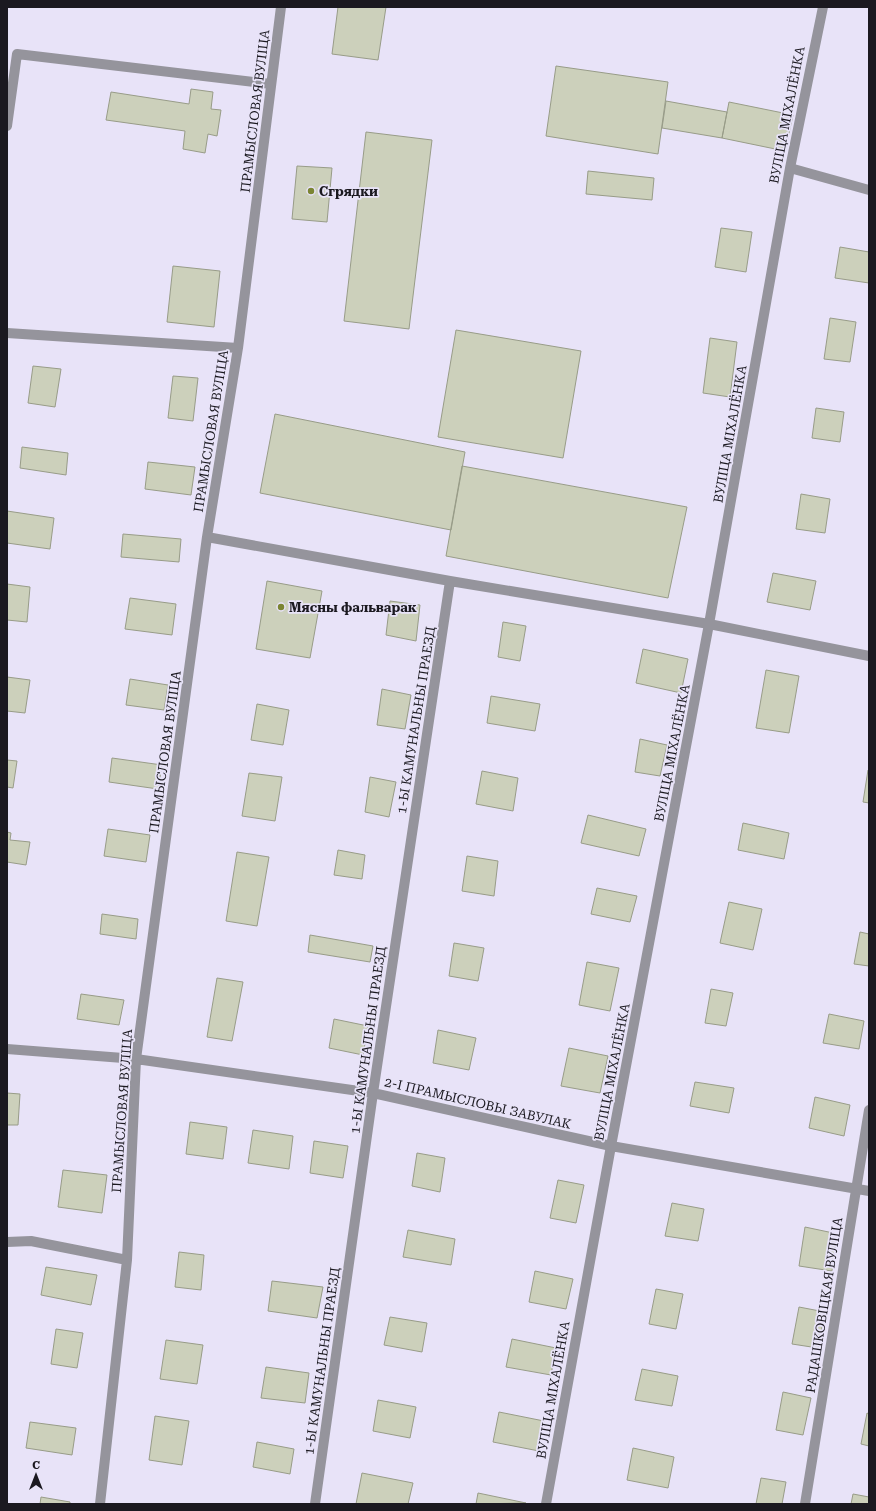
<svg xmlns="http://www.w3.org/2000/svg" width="876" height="1511" viewBox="0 0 876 1511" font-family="'Roboto Serif',serif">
	<rect width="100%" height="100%" fill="#e8e3f8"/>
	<path fill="#ccd0bb" stroke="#989c88" d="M338,7H386L378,60L332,54Z
		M556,66L668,82L658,154L546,136Z
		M191,89L213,92L211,109L221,110L217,136L208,134L205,153L183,149L185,131L106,120L111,92L189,104Z
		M666,101L727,112L722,138L662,128Z
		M729,102L793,115L785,151L722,138Z
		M366,132L432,140L409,329L344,321Z
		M297,166L332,168L327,222L292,219Z
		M588,171L654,178L652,200L586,194Z
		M721,228L752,232L746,272L715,267Z
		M840,247L869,252V283L835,278Z
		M173,266L220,271L214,327L167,322Z
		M830,318L856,322L850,362L824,359Z
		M456,330L581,351L563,458L438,437Z
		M710,338L737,342L730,397L703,393Z
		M33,366L61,369L55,407L28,403Z
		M173,376L198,378L193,421L168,418Z
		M816,408L844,412L840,442L812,438Z
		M275,414L465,452L451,530L260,493Z
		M22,447L68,453L66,475L20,468Z
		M148,462L195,467L191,495L145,489Z
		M462,466L687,507L668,598L446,556Z
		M801,494L830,499L825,533L796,529Z
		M7,511L54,518L50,549L7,543Z
		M123,534L181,539L179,562L121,557Z
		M773,573L816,581L810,610L767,602Z
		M267,581L322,591L310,658L256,649Z
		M7,584L30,587L27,622L7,620Z
		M130,598L176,604L172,635L125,629Z
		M390,601L420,605L416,641L386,635Z
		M503,622L526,626L520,661L498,657Z
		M643,649L688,659L681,693L636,683Z
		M766,670L799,676L789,733L756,728Z
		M7,677L30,680L25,713L7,711Z
		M130,679L168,685L164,710L126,705Z
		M382,689L411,695L405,729L377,725Z
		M491,696L540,704L535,731L487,723Z
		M257,704L289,710L283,745L251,740Z
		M640,739L667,745L660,776L635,772Z
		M112,758L162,765L158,789L109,782Z
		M7,760L17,761L13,788L7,787Z
		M868,770H869V803L863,802Z
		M482,771L518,778L513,811L476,804Z
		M249,773L282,777L275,821L242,816Z
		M370,777L396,782L389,817L365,812Z
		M588,815L646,829L639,856L581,843Z
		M743,823L789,833L784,859L738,850Z
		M108,829L150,835L146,862L104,856Z
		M7,832L11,833L10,840L30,842L26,865L7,862Z
		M338,850L365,855L362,879L334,875Z
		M237,852L269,857L257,926L226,921Z
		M467,856L498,861L494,896L462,891Z
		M597,888L637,896L630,922L591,914Z
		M729,902L762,909L753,950L720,943Z
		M102,914L138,919L136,939L100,934Z
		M860,932L869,934V966L854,964Z
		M310,935L373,946L370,962L308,952Z
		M454,943L484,948L478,981L449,976Z
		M587,962L619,968L610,1011L579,1005Z
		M217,978L243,982L232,1041L207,1037Z
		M711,989L733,993L726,1026L705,1023Z
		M81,994L124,1000L119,1025L77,1019Z
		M829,1014L864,1021L859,1049L823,1043Z
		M334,1019L368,1026L363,1055L329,1048Z
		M438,1030L476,1038L469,1070L433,1063Z
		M569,1048L608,1056L600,1093L561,1086Z
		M695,1082L734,1088L729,1113L690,1106Z
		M7,1093L20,1094L18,1125H7Z
		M815,1097L850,1105L844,1136L809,1128Z
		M190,1122L227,1127L223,1159L186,1154Z
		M253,1130L293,1136L289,1169L248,1163Z
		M314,1141L348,1146L343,1178L310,1173Z
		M417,1153L445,1158L440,1192L412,1186Z
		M63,1170L107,1175L102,1213L58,1207Z
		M558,1180L584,1185L576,1223L550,1218Z
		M672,1203L704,1209L698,1241L665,1236Z
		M805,1227L838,1234L832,1271L799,1266Z
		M408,1230L455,1239L451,1265L403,1257Z
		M179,1252L204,1255L201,1290L175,1287Z
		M46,1267L97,1275L91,1305L41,1295Z
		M535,1271L573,1279L566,1309L529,1302Z
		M272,1281L323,1287L317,1318L268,1311Z
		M656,1289L683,1294L676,1329L649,1324Z
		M799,1307L825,1312L818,1348L792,1344Z
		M390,1317L427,1323L422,1352L384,1345Z
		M56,1329L83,1333L77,1368L51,1364Z
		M512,1339L556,1348L551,1375L506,1367Z
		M166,1340L203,1345L197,1384L160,1379Z
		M266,1367L309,1373L305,1403L261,1398Z
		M642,1369L678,1376L672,1406L635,1400Z
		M783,1392L811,1398L803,1435L776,1430Z
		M378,1400L416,1407L410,1438L373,1431Z
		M499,1412L544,1421L539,1451L493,1442Z
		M867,1413L869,1414V1446L861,1444Z
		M155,1416L189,1421L182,1465L149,1460Z
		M30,1422L76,1428L72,1455L26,1448Z
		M257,1442L294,1449L290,1474L253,1467Z
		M633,1448L674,1457L668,1488L627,1480Z
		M362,1473L413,1483L408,1504H356Z
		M761,1478L786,1482L782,1504H756Z
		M478,1493L526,1503L476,1504Z
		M853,1494L869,1497V1504H851Z
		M41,1497L70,1502V1504H40Z"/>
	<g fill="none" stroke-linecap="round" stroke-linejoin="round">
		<path stroke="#95949c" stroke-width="10" d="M7,126L17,54L271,84
			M790,168L869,190
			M7,333L238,348
			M207,537L450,581L709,624L869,656
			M7,1049L136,1059L373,1093L611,1146L869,1191
			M7,1242L31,1241L127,1260
			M100,1504L127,1260L136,1059L207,537L238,348L281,7
			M315,1504L373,1093L450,581
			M546,1504L611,1146L709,624L790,168L823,7
			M805,1504L869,1110"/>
	</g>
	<g fill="#7b8532" stroke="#e8e3f8" stroke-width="1.5">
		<circle cx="311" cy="191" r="4"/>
		<circle cx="281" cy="607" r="4"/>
	</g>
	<g text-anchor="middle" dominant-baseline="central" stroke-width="3.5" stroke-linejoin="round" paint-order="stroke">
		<g font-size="13" fill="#1b1920" stroke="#e8e3f8">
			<text transform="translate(255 111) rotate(-83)">ПРАМЫСЛОВАЯ ВУЛІЦА</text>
			<text transform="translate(787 115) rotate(-79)">ВУЛІЦА МІХАЛЁНКА</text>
			<text transform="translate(211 431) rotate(-81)">ПРАМЫСЛОВАЯ ВУЛІЦА</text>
			<text transform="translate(730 434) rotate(-80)">ВУЛІЦА МІХАЛЁНКА</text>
			<text transform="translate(416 720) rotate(-81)">1-Ы КАМУНАЛЬНЫ ПРАЕЗД</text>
			<text transform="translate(165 752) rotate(-82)">ПРАМЫСЛОВАЯ ВУЛІЦА</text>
			<text transform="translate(672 753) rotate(-79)">ВУЛІЦА МІХАЛЁНКА</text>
			<text transform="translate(368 1040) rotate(-82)">1-Ы КАМУНАЛЬНЫ ПРАЕЗД</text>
			<text transform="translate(612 1072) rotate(-79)">ВУЛІЦА МІХАЛЁНКА</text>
			<text transform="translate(478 1103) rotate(13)">2-І ПРАМЫСЛОВЫ ЗАВУЛАК</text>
			<text transform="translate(122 1111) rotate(-86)">ПРАМЫСЛОВАЯ ВУЛІЦА</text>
			<text transform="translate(824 1305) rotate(-81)">РАДАШКОВІЦКАЯ ВУЛІЦА</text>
			<text transform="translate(322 1361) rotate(-82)">1-Ы КАМУНАЛЬНЫ ПРАЕЗД</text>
			<text transform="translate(553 1390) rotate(-80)">ВУЛІЦА МІХАЛЁНКА</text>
		</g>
		<g font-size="13" font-weight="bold" fill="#1b1920" stroke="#e8e3f8" text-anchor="start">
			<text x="319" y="191">Сгрядки</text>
			<text x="289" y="607">Мясны фальварак</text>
		</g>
	</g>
	<rect width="876" height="1511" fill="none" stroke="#1b1920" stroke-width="16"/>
	<g transform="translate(36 1475)" stroke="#e8e3f8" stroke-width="3" paint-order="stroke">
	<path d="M0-3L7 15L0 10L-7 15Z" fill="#1b1920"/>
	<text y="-6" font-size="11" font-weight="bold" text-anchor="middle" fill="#1b1920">С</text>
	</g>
</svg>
